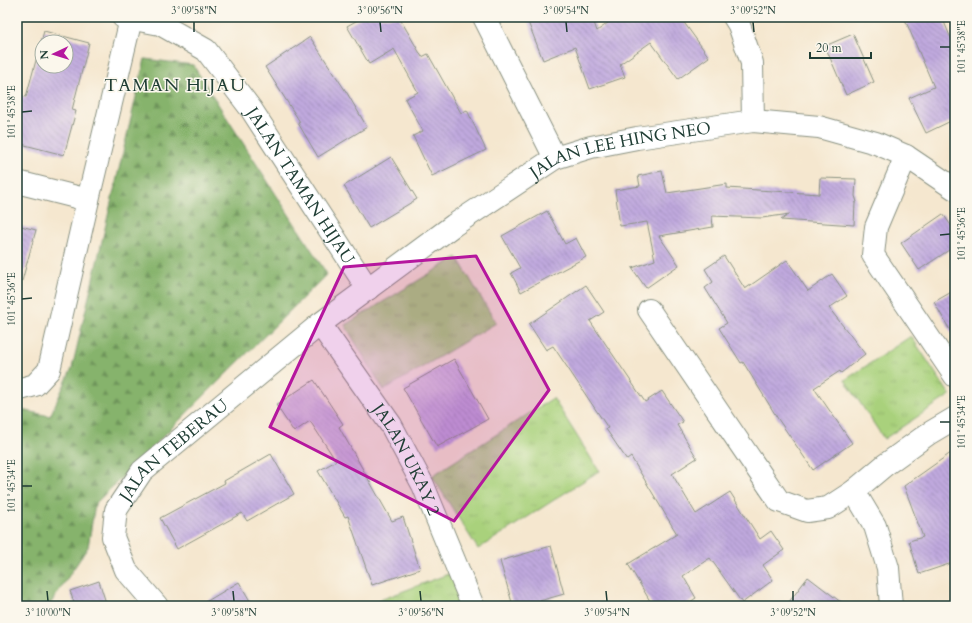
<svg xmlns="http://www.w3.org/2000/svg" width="972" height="623" viewBox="0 0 972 623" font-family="Cardo,serif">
	<defs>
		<pattern id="grass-tufts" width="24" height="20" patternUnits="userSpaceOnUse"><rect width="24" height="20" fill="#a9d17c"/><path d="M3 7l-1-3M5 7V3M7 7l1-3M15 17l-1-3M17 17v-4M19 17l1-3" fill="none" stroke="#91b46c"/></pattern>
		<pattern id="forest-firs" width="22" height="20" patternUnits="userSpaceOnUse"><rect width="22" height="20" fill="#86b36c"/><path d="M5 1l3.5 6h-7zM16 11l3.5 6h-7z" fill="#6d935a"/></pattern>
		<pattern id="building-back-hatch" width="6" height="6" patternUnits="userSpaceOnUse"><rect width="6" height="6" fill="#c0a9de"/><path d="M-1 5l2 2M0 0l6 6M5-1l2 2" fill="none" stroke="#9b8bb5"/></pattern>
	</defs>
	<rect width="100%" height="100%" fill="#fbf7ec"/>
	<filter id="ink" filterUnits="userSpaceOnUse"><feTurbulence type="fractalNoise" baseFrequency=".025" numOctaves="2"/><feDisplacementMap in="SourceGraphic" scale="8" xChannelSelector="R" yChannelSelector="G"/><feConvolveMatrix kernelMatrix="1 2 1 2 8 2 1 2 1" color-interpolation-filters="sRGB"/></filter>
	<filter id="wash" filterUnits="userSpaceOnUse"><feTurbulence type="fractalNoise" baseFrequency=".012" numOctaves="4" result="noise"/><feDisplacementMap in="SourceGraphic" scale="16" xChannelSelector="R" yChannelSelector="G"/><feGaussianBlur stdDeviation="0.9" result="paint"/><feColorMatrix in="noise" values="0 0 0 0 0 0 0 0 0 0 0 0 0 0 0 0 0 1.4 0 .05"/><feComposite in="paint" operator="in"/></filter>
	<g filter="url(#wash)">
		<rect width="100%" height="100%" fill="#f5e7cf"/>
		<path fill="url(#grass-tufts)" stroke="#648758" d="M457,257L496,323L384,390L345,325Z
			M911,336L950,395L884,439L845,380Z
			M553,398L599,471L478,549L432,476Z
			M451,573L464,606H367V605Z"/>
		<path fill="url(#forest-firs)" stroke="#527850" d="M145,59L193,65L327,274L95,504L88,547L49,606H17V409L50,416L72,368Z"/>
		<g id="blocks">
			<path fill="url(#building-back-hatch)" fill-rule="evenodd" d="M363,17H399L422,57L428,54L461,113L467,110L486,150L432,176L413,136L423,131L405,99L418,92L394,49L369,64L347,26Z
				M526,17H592L597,31L616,17H680L709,57L678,79L651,42L620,64L625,77L590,89L575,47L543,60Z
				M904,17H942L955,48V119L926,133L909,98L934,87Z
				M44,31L89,43L72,110L76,111L64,155L17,143V106L20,96L26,97ZM42,42H66V66H42Z
				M853,34L874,82L846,95L825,46Z
				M310,37L347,93L367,127L318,157L298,123L300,122L265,67Z
				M391,157L417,199L369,228L344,186Z
				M662,171L667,193L727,184V188L819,194L820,178L856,179L855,196L857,202L855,203L854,225L781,220L790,214L762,218L712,216L713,227L659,236L679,265L646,288L632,268L655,260L647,222L620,226L615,190L640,186L638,176Z
				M547,211L565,244L576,238L586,257L521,292L511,273L520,268L502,236Z
				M943,214L955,231V246L919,270L901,243Z
				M17,225L36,230L22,281L17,280Z
				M724,256L745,289L787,260L808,291L832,274L847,296L829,308L865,354L841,373L840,371L814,388L852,443L813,470L778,419L743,362L741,363L719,328L727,323L705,288L713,282L705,269Z
				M586,285L604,312L590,321L645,402L662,391L683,422L677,425L697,458L672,474L696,514L730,492L760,539L771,531L784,550L763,565L773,580L742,603L710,558L683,576L696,598L684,606H653L628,564L677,534L631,457L627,460L606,429L608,428L553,346L546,350L529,324Z
				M955,290V339L934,302Z
				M454,359L488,419L437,447L403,388Z
				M314,380L343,424L339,427L392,521L403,517L420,569L372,585L348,516L345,517L318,471L336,461L310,421L294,432L276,405Z
				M955,450V562L919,574L909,541L923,537L904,486Z
				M271,454L294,494L247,521L242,513L177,549L160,518L225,483L224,481Z
				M551,546L564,594L522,606H513L500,561Z
				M808,577L846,606H786Z
				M99,581L107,606H75L70,591Z
				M239,582L253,606H199Z"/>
		</g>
	</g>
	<g filter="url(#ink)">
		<use href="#blocks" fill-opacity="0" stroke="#8a9282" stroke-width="1"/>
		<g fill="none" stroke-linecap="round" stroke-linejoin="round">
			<g stroke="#8a9282" stroke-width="24">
				<g id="minor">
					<path id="s1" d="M123,17L160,24L206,50L251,109L368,289"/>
					<path d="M484,17L555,158"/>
					<path d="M734,17L739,25L752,63L753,121"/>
					<path d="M906,156L876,227L873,255L955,376"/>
					<path d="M17,182L88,200"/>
					<path d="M649,310L779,501L807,511L828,508L854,491L885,465L928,434L955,418"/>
					<path id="s2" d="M320,324L391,425L423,485L473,606"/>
					<path d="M17,390L35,385L49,370L88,200L131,19"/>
					<path d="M854,491L875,526L888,568L891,606"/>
					<path id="s3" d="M157,606L126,570L113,537L116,510L142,471L320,324L454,225L555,158L591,147L637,138L753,121L819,127L876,143L906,156L955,189"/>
				</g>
			</g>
			<use href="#minor" stroke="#fff" stroke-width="22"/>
		</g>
	</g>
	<path fill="#b5179e" fill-opacity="0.2" stroke="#b5179e" stroke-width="3" stroke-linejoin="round" d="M476,256L549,390L454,521L270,427L344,267Z"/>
	<path fill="none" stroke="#1f3d34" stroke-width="1.5" d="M194,22V32M380,22L381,32M566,22L567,32M753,22L754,32M940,47H950M22,112L32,111M940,235L950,234M22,299L32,298M940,422H950M22,486H32M47,591L48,601M233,591L234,601M420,591L421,601M606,591L607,601M793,591V601"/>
	<g text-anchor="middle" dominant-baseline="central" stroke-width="3" stroke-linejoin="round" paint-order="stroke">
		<g font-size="17" fill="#1f3d34" stroke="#fbf7ec">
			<text stroke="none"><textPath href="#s3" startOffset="741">JALAN LEE HING NEO</textPath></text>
			<text stroke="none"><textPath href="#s1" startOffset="256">JALAN TAMAN HIJAU</textPath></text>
			<text stroke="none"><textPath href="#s3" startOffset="194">JALAN TEBERAU</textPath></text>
			<text stroke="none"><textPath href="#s2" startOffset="161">JALAN UKAY 2</textPath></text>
		</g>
		<g font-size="18" letter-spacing="1" fill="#1f3d34" stroke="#fbf7ec">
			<text x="175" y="85">TAMAN HIJAU</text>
		</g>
	</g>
	<rect width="972" height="623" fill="none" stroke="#fbf7ec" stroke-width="44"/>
	<g transform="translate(54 54) rotate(266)"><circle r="19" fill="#fbf7ec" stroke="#a3ada2"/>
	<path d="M0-3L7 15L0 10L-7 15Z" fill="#b5179e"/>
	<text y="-6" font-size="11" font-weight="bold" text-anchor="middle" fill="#1f3d34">N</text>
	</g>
	<path d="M810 52v6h61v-6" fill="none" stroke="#1f3d34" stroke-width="2"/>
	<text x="816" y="52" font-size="12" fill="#1f3d34" stroke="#fbf7ec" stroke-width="3" paint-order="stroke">20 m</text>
	<rect x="22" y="22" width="928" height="579" fill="none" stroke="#1f3d34" stroke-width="1.5"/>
	<g font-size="10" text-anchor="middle" fill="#1f3d34">
		<text x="194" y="14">3°09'58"N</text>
		<text x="380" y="14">3°09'56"N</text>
		<text x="566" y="14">3°09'54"N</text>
		<text x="753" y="14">3°09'52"N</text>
		<text transform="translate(961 47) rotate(-90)" y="4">101°45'38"E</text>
		<text transform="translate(11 112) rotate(-90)" y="4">101°45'38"E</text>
		<text transform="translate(961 234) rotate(-90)" y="4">101°45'36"E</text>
		<text transform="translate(11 299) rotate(-90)" y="4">101°45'36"E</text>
		<text transform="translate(961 422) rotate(-90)" y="4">101°45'34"E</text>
		<text transform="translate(11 486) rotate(-90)" y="4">101°45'34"E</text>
		<text x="48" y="616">3°10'00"N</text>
		<text x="234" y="616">3°09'58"N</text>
		<text x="421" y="616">3°09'56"N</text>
		<text x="607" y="616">3°09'54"N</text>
		<text x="793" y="616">3°09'52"N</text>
	</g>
</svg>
